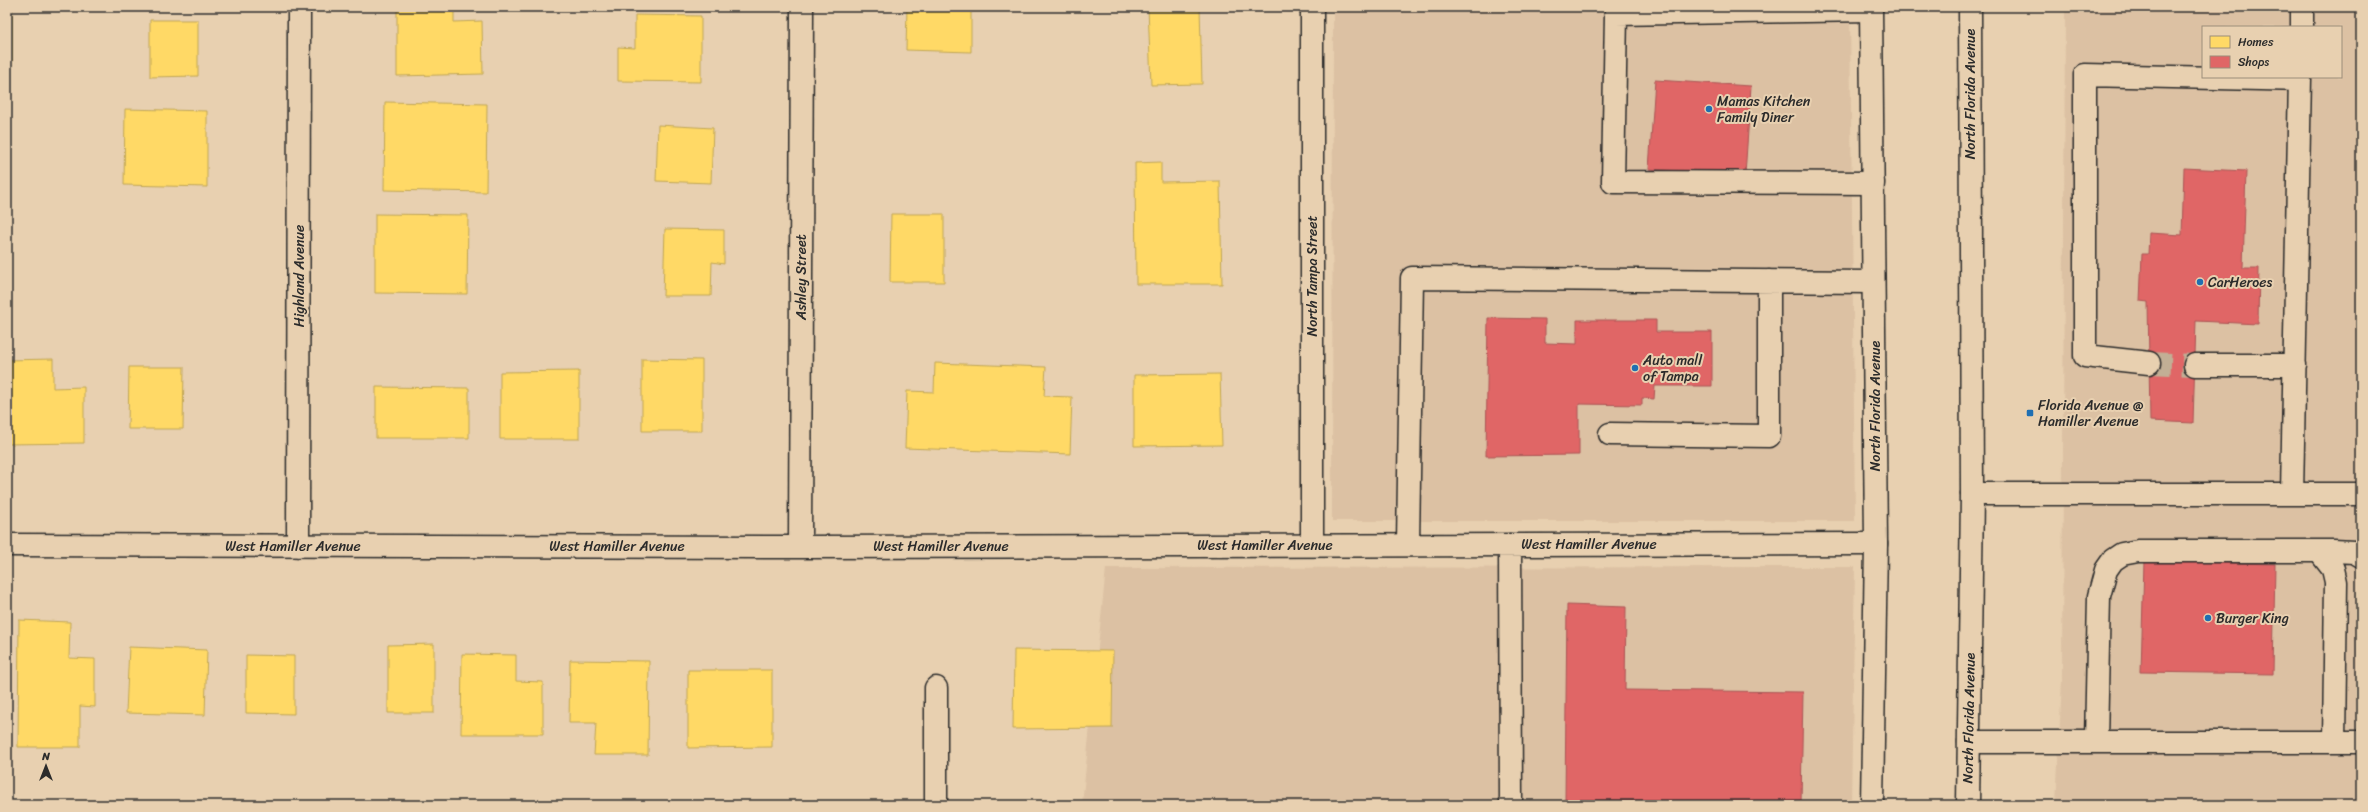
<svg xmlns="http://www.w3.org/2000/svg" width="2368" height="812" viewBox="0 0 2368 812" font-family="Sriracha,sans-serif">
	<rect width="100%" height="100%" fill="#e8d0b0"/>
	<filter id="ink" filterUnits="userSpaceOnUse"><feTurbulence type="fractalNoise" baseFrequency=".025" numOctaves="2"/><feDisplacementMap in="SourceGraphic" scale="8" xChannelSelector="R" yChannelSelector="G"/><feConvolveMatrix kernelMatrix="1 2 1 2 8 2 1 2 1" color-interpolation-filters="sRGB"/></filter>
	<g filter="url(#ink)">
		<path fill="#dcc1a3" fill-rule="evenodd" d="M1333,7H1850L1855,521H1332Z
			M2065,7H2361V805H2056L2062,679ZM2203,27H2341V77H2203Z
			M1855,567L1851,805H1082L1106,568Z"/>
		<path fill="#ffd966" stroke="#bfa554" d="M7,7H12V81H7Z
			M397,7H454V22L482,21L483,74L397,76Z
			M907,7H971V52L906,50Z
			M1148,7H1200L1202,84L1151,85Z
			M635,15L701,16V82L618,81V47L635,48Z
			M150,20H198V76L150,77Z
			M385,102L487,104L486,192L384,190Z
			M125,109L207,111V187L124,185Z
			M658,125L713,128L711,183L656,181Z
			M1161,162V182L1220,181L1222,284H1136L1135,163Z
			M375,214L468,215L467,294L375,293Z
			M891,214H944V282H890Z
			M665,229L724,230V264L712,262L711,296H663Z
			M53,359V388L84,387V443L7,444V360Z
			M642,359L702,360V431H642Z
			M935,363L1046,367L1044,396L1072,397L1070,454L905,448L907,391L934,392Z
			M129,367H184L183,429H128Z
			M579,371V439H500V372Z
			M1220,374L1222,445L1134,446V375Z
			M376,387L469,388V438H376Z
			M19,620L70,622L69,658L95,659V707L80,706V747H18Z
			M434,644V713H388V645Z
			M129,647L207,650L205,715L126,713Z
			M1014,650L1113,651L1112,728L1013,729Z
			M462,654L516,655V681L543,682V734H461Z
			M246,655L294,656V714L246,713Z
			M570,660L649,661L648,755H594L596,723H569Z
			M688,670H772V747L688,748Z"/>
		<path fill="#e06666" stroke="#aa5454" d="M1655,80L1751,86L1745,175L1649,169Z
			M2184,168L2246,171L2243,268H2259L2258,324L2196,321L2193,423L2150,421L2148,302L2140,301L2142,254H2148L2149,233L2182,235Z
			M1488,318L1545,319V343L1577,344V320H1656V332H1712V386H1655L1654,399L1642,398V405L1579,404V455L1486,456Z
			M2144,561L2275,564L2273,674L2141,672Z
			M1567,605L1626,607L1625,690L1803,692L1801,804L1565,800Z"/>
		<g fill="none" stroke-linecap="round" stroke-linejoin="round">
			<path stroke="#c2af95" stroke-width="22" stroke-dasharray="22 11" stroke-linecap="butt" d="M2149,363L2195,365"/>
			<g stroke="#2b2b2b" stroke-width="25">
				<path id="minor" d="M1871,10L1616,14L1613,182L1873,183
					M2302,27V7
					M2149,363L2085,356V75L2300,80
					M2195,365H2295
					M1610,434L1769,436V281
					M1972,494H2361
					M2292,494L2300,77
					M1408,544L1412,278L1873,282
					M7,545L800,547L1876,544
					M1312,545V7
					M1510,545L1511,805
					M298,546L299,7
					M800,547L802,7
					M2319,551L2333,569L2336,582L2334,742
					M936,688V805
					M1969,742H2361
					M2096,742L2099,596L2106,570L2113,560L2122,554L2138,551H2334L2354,552L2361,556"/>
			</g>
			<g stroke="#2b2b2b" stroke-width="25">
				<path id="major" d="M1871,7L1876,544L1872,805
					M1968,805L1972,494L1970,7"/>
			</g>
			<use href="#minor" stroke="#e8d0b0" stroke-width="22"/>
			<use href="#major" stroke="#e8d0b0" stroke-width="22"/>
		</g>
	</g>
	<g fill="#1f6fb2" stroke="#e8d0b0" stroke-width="1.5">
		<circle cx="1709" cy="109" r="4"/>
		<circle cx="2200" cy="282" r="4"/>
		<circle cx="1635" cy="368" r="4"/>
		<rect x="2026" y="409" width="8" height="8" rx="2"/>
		<circle cx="2208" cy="618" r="4"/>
	</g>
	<g text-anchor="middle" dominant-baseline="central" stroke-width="4" stroke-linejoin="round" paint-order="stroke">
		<g font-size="14" fill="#2b2b2b" stroke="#e8d0b0">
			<text transform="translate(1970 94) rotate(-90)">North Florida Avenue</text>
			<text transform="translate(299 276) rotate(-90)">Highland Avenue</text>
			<text transform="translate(1312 276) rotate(-90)">North Tampa Street</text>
			<text transform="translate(801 277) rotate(-90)">Ashley Street</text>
			<text transform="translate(1875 406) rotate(-90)">North Florida Avenue</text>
			<text x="1589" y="544">West Hamiller Avenue</text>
			<text x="1265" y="545">West Hamiller Avenue</text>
			<text x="293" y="546">West Hamiller Avenue</text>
			<text x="617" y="546">West Hamiller Avenue</text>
			<text x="941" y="546">West Hamiller Avenue</text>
			<text transform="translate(1969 718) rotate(-89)">North Florida Avenue</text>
		</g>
		<g font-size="14" fill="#2b2b2b" stroke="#e8d0b0" text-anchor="start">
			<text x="1717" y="101">Mamas Kitchen<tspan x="1717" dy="16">Family Diner</tspan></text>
			<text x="2208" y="282">CarHeroes</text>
			<text x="1643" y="360">Auto mall<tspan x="1643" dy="16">of Tampa</tspan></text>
			<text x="2038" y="405">Florida Avenue @<tspan x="2038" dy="16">Hamiller Avenue</tspan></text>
			<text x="2216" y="618">Burger King</text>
		</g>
	</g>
	<rect width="2368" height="812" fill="none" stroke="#e8d0b0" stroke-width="24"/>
	<rect x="12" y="12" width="2344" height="788" fill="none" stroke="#2b2b2b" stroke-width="1.5" filter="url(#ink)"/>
	<rect x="2202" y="26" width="140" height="52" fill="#e8d0b0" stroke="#9c8e7b"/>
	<rect x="2210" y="36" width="20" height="12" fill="#ffd966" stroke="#9c8e7b"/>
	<text x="2238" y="46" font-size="12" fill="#2b2b2b">Homes</text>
	<rect x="2210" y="56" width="20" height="12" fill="#e06666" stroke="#9c8e7b"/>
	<text x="2238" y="66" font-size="12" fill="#2b2b2b">Shops</text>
	<g transform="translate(46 766)" stroke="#e8d0b0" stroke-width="3" paint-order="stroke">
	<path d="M0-3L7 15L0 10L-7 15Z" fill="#2b2b2b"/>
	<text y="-6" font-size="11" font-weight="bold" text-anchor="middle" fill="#2b2b2b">N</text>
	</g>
</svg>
